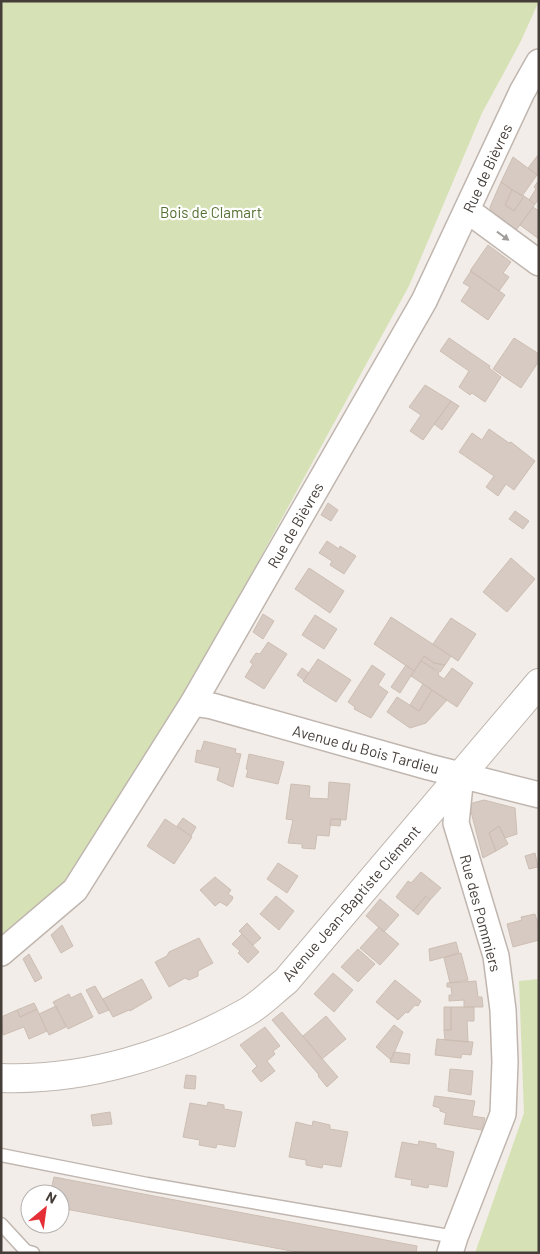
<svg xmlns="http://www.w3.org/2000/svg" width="540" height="1254" viewBox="0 0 540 1254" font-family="Barlow,sans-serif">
	<rect width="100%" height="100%" fill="#f2ede8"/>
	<path fill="#d6e2b6" d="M1,1H539L520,43L482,113L409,286L172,719L66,886L1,940Z
		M539,979V1253H475L524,1113L519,981Z"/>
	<path fill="#d6cac2" stroke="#cdbeb3" d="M538,155H539V176L528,168Z
		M513,157L537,175L522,196L501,182Z
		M539,180V199L535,204L529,200L536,189L534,187Z
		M501,182L512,190L505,205L514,211L524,196L535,204L514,233L492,217L490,207Z
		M512,190L524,196L514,211L505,205Z
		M533,207L539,211V239L520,225Z
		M488,245L511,262L503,273L509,277L499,291L470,271Z
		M471,271L505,295L488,320L461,301L470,287L463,283Z
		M449,338L490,366L489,368L501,377L485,402L472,393L470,395L459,387L469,371L440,351Z
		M514,338L539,354V361L521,388L493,369Z
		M425,385L451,401L423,440L410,431L421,415L409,407Z
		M451,401L459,406L442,430L434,424Z
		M489,429L509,443L511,442L535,461L514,490L506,484L498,496L486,487L494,476L459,452L472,433L482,440Z
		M328,503L338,510L331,521L321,515Z
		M515,511L529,521L523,529L509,519Z
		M327,541L339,549L340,546L356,556L344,574L330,565L332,561L319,553Z
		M511,558L535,579L507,612L483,592Z
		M309,568L344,591L330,613L295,589Z
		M263,614L274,621L263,639L253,632Z
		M315,615L337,629L324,649L302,635Z
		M391,617L451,656L445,665L434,663L424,656L414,671L374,644Z
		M451,618L476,634L458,661L433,644Z
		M268,642L287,654L264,689L245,677L253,664L250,662L256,653L260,654Z
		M424,656L434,663L445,665L440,672L421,661Z
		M318,659L351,680L336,702L303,681Z
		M421,661L439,673L438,675L444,679L452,668L473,683L457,707L411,676Z
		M372,665L385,674L378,685L388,692L371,718L354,709L355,707L348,702Z
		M406,665L414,671L400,693L391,687Z
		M302,668L309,673L304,680L297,675Z
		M423,684L432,690L419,711L410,705Z
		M432,690L447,700L426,723L410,728L387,712L397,697L419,711Z
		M204,741L236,749L235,753L241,754L233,787L217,780L220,768L195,762L197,750L201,751Z
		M249,754L284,762L278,784L246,777L248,770L246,769Z
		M329,782L350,784L346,820L331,819L329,836L317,835L315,849L302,848V844L288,843L293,820L286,819L291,784L310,786L309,798L328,799Z
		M484,800L515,808L517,834L505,838L499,826L489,833L496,851L483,858L469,804Z
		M183,818L196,827L191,836L177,826Z
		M165,819L192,837L174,864L147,846Z
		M331,819H341L340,826L330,825Z
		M499,826L508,844L496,851L489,833Z
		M535,853L538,867L529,869L525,856Z
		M278,863L298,876L287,893L267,879Z
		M421,872L441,888L430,900L426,896L413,911L396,897L408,881L411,883Z
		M215,877L231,890L228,894L233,897L232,900L227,906L220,902L215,906L200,890Z
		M276,896L294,911L279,930L260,914Z
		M426,896L430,900L418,915L413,911Z
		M380,899L399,915L384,932L366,916Z
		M535,914L539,927V940L513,947L507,924L522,920L521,917Z
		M247,923L261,938L253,945L239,931Z
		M62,925L73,946L61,953L51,935Z
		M379,927L399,944L380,965L360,948Z
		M242,934L259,952L248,963L238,953L240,951L232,944Z
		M199,938L213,963L198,971V976L189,980L185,978L169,987L155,962L167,956L169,952Z
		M456,942L459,953L430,961L429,949Z
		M358,949L375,964L358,982L341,967Z
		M461,953L468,980L450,983L444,958Z
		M29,954L42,978L35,982L23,959Z
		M333,973L353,990L334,1012L314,994Z
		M142,979L152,998L130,1011L129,1010L113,1017L103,999Z
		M395,980L421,1001L418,1006L415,1005L408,1013L406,1012L398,1020L376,1002Z
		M476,981L478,997H482L483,1007H464V1000L449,1001V995H452L451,987H447V983Z
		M95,986L109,1010L99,1014L86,990Z
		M81,993L93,1017L68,1029L53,1002L69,994L71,998Z
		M34,1003L37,1009L20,1017L17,1010Z
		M56,1006L66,1027L49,1035L39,1014Z
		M444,1007H451V1030H444Z
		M451,1007H474V1021H467L468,1042L445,1040L444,1030H451Z
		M37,1009L47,1031L29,1039L24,1027L3,1035L1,1017L17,1010L20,1017Z
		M282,1012L338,1077L327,1087L318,1076L319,1075L272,1020Z
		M326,1016L346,1039L322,1059L303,1036Z
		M394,1025L403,1032L391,1060L376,1047Z
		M265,1027L280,1046L273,1051L275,1054L267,1061L275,1071L261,1082L252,1071L257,1066L240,1045Z
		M437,1039L473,1042L471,1055L462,1054L461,1058L435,1055Z
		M394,1052L410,1054L409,1064L390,1062Z
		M450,1069L473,1071L471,1095L448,1091Z
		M186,1075L196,1076L195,1089L184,1088Z
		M435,1096L475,1101L472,1116L485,1118L482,1130L444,1124L446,1113L440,1111V1108L433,1106Z
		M208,1102L224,1105V1109L242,1112L235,1147L217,1144L216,1148L199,1145L200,1140L183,1137L190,1103L207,1106Z
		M110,1112L112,1124L93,1126L91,1115Z
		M313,1121L330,1125V1129L348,1132L341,1167L323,1164L322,1168L306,1165V1160L289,1157L296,1122L312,1126Z
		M419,1141L436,1144V1148L454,1152L447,1187L429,1184L428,1188L411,1185L412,1180L395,1177L402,1142L418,1145Z
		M54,1177L417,1246L416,1253H302L60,1208V1194H50Z"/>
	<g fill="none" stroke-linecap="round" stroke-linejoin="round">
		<g stroke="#c0b6af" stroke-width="15">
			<path id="service" d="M1,1155L147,1184L455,1237
				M1,1224L26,1251L33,1253"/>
		</g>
		<g stroke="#c0b6af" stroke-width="28">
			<path id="minor" d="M467,210L539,263
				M193,703L212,706L429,767L539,795
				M1,953L75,890L193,703L424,301L522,92L539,62
				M450,1253L455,1237L503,1114L505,1062L503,1010L496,956L456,823L461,775"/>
		</g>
		<g stroke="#c0b6af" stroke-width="30">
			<path id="tertiary" d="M1,1078C86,1081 173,1054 247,1012C261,1004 273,991 286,981L539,683"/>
		</g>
		<use href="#service" stroke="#fff" stroke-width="12"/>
		<use href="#minor" stroke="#fff" stroke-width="25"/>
		<use href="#tertiary" stroke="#fff" stroke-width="28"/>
	</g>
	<defs><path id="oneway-solid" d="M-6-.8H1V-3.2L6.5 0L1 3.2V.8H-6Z" transform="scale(1.25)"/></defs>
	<use fill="#a29e9c" href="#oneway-solid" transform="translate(503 236) rotate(36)"/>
	<g text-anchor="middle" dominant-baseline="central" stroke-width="4.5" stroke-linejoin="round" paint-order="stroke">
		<g font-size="15" fill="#453d38" stroke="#fff">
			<text transform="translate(487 168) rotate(-65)">Rue de Bièvres</text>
			<text transform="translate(295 525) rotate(-60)">Rue de Bièvres</text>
			<text transform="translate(366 749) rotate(15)">Avenue du Bois Tardieu</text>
			<text transform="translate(351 903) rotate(-49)">Avenue Jean-Baptiste Clément</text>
			<text transform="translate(481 913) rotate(75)">Rue des Pommiers</text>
		</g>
		<g font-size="15" fill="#557131" stroke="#fff">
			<text x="211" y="212">Bois de Clamart</text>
		</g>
	</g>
	<rect width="540" height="1254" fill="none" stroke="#453d38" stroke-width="5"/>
	<g transform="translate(45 1209) rotate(29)"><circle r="24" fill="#ffffff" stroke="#b5b1af"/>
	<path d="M0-4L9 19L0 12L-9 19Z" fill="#e32f35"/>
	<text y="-8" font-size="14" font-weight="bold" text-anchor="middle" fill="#453d38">N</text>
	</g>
</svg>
